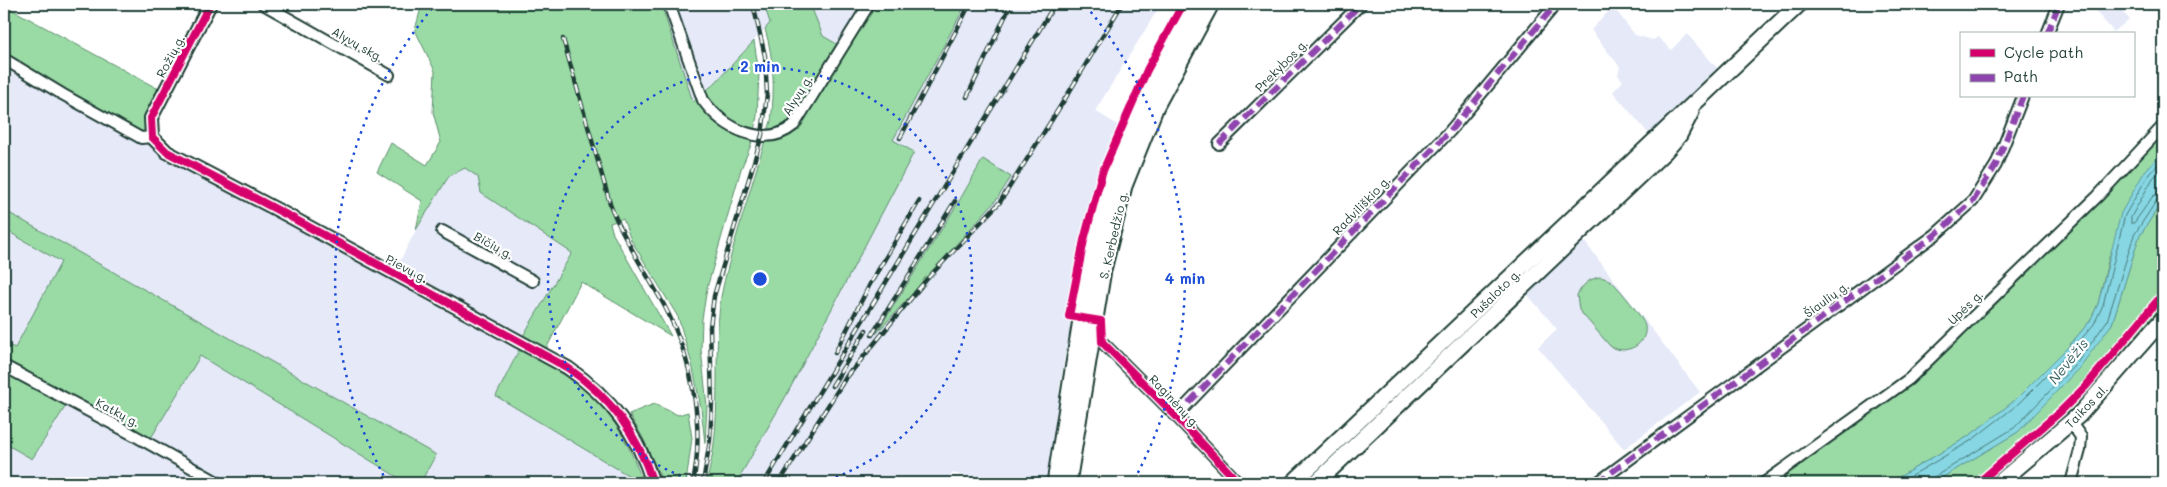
<svg xmlns="http://www.w3.org/2000/svg" width="2167" height="487" viewBox="0 0 2167 487" font-family="Mali,sans-serif">
	<rect width="100%" height="100%" fill="#fff"/>
	<filter id="ink" filterUnits="userSpaceOnUse"><feTurbulence type="fractalNoise" baseFrequency=".02" numOctaves="2"/><feDisplacementMap in="SourceGraphic" scale="10" xChannelSelector="R" yChannelSelector="G"/><feConvolveMatrix kernelMatrix="1 2 1 2 8 2 1 2 1" color-interpolation-filters="sRGB"/></filter>
	<g filter="url(#ink)">
		<path fill="#e5e9f8" fill-rule="evenodd" d="M661,4H764L770,23L715,83L692,102Z
			M810,4H875L847,50L823,36Z
			M966,4H1161L1095,111L1126,130L1072,339L1065,354L1059,392L1061,408L1050,483H991L953,473L943,483H736L786,396L914,152L893,141ZM983,159L997,199L879,330L958,203Z
			M1604,4H1620L1614,8L1635,35L1653,40L1658,37L1671,50L1687,34L1717,68L1649,134L1613,92L1623,81L1618,75L1620,67L1591,30L1609,11Z
			M2089,4H2115L2129,19L2114,32Z
			M4,62L391,278L416,230L449,176L465,168L478,177L481,193L572,253L523,336L520,348L561,434L631,477L628,483H420L436,455L4,210Z
			M4,229L62,262L15,349L4,343Z
			M1584,241L1700,392L1624,449L1538,347L1557,329L1527,294Z
			M200,356L407,483H4V443L32,459L69,401L148,443Z"/>
		<path fill="#9adba5" stroke="#5c8c6c" d="M422,4H661L693,102L715,83L754,41L759,73L757,116L751,145L741,169L707,288L702,319L701,349L707,406L705,443L701,408L692,364L678,317L631,240L623,219L610,223L613,234L671,336L581,282L546,349L523,336L572,253L481,193L478,177L465,168L449,176L416,230L422,201L377,172L391,143L427,165L441,142L433,112L435,71L415,30Z
			M764,4H810L823,36L847,50L875,4H966L893,140L914,152L786,396L736,483H706C724,423 712,359 721,297C725,275 732,252 738,231C749,194 760,157 771,121C775,89 774,59 765,29L770,23Z
			M11,9L164,92L155,109L159,145L4,62V22Z
			M2163,129V151L2145,171L2109,257L2098,304L2090,321L2068,347L2014,401L1969,436L1889,483H1764L1909,379Z
			M983,159L1011,177L997,199L876,334L958,203Z
			M2163,200V307L2110,372L2050,431L1988,483H1933L2018,432L2112,324L2139,237Z
			M4,210L436,455L420,483H407L200,356L148,443L69,401L32,459L4,443V343L15,348L61,262L4,229Z
			M1600,277C1604,278 1608,279 1611,281C1618,287 1643,317 1645,326C1648,345 1625,356 1610,346L1579,310L1577,295C1583,285 1588,279 1600,277Z
			M520,348C586,385 618,409 643,483H628L631,477L496,396Z
			M654,404L678,415L688,412L692,438L686,483H663L643,438L629,414Z"/>
		<path fill="#86d6e3" stroke="#5d999d" d="M2163,151V200L2139,237L2112,324L2080,367L2018,432L1933,483H1889L1969,436L2014,401L2068,347L2090,321L2098,304L2121,213L2145,171Z"/>
		<g fill="none" stroke-linecap="round" stroke-linejoin="round">
			<path stroke="#487a7a" stroke-width="1" d="M2163,168L2153,178L2131,217V223H2134L2153,196L2163,192
				M1899,483L1972,440L2017,405L2072,350L2094,324L2103,305L2125,215L2149,174L2163,159
				M1931,483L1934,477L2014,428L2077,363L2107,321L2134,235L2157,200L2163,198"/>
			<g stroke="#1f3d34" stroke-width="14">
				<path id="minor" d="M263,4L389,75
					M669,4L703,100C723,128 764,150 794,125L869,4
					M2047,34L2059,4
					M4,59L62,94L141,138L152,137
					M1219,144L1361,4
					M442,231L533,281
					M1092,339L1102,342L1176,416L1239,483
					M4,366L130,433L219,483
					M1176,416L1450,131L1556,4
					M1597,483L1935,235L1973,201L1996,165L2023,96
					M1764,483L1909,379L2098,196L2163,126
					M2071,483L2080,450L2081,437L2071,423"/>
			</g>
			<g stroke="#1f3d34" stroke-width="16">
				<path id="tertiary" d="M210,4L151,118L152,137L167,152L287,215L568,368C611,398 637,433 653,483"/>
			</g>
			<g stroke="#1f3d34" stroke-width="19">
				<path id="secondary" d="M1055,483C1063,431 1072,378 1080,326C1089,275 1097,223 1114,174C1135,114 1166,59 1197,4
					M1068,483L1103,270L1124,186L1156,106L1211,4
					M1293,483L1799,4
					M1316,483L1665,151L1679,135L1691,112
					M1999,483L2079,415L2163,319"/>
			</g>
			<use href="#minor" stroke="#fff" stroke-width="10"/>
			<use href="#tertiary" stroke="#fff" stroke-width="12"/>
			<use href="#secondary" stroke="#fff" stroke-width="15"/>
			<g stroke="#1f3d34" stroke-width="4.5">
				<path id="rail" d="M563,39L611,207C625,242 646,272 664,305C692,358 705,424 693,483
					M967,97L1011,4
					M900,138L970,4
					M872,335L955,201
					M835,353L870,284L919,201
					M847,377L926,280L1000,202L1068,94L1122,4
					M832,386L866,330
					M703,483L710,440L712,403L710,327L714,296L762,135L767,94L765,56L753,4
					M764,483L1055,4
					M779,483L850,371"/>
			</g>
			<use href="#rail" stroke="#fff" stroke-width="2.5" stroke-dasharray="8" stroke-linecap="butt"/>
			<path stroke="#8e44ad" stroke-width="6" stroke-dasharray="12 6" stroke-linecap="butt" d="M2047,34L2059,4
				M1219,144L1361,4
				M1176,416L1450,131L1556,4
				M1597,483L1935,235L1973,201L1996,165L2023,96"/>
			<g stroke="#fff" stroke-width="11">
				<path id="cycleway" d="M210,4L151,118L152,137L167,152L287,215L568,368C611,398 637,433 653,483
					M1183,4L1147,70L1102,173L1084,240L1069,316L1101,321L1102,342L1176,416L1239,483
					M1978,483L2061,411L2086,386L2163,294"/>
			</g>
			<use href="#cycleway" stroke="#d6006c" stroke-width="8"/>
		</g>
	</g>
	<g fill="none" stroke="#1d4ed8" stroke-width="2.5" stroke-dasharray="2.5 5">
		<path d="M702 483A212 212 0 1 1 818 483"/>
		<path d="M387 482A425 425 0 0 1 434 6M1086 6A425 425 0 0 1 1133 482"/>
	</g>
	<g text-anchor="middle" dominant-baseline="central" stroke-width="4.5" stroke-linejoin="round" paint-order="stroke">
		<g font-size="12" fill="#1f3d34" stroke="#fff">
			<text transform="translate(358 44) rotate(30)">Alyvų skg.</text>
			<text transform="translate(170 56) rotate(-62)">Rožių g.</text>
			<text transform="translate(1281 65) rotate(-45)">Prekybos g.</text>
			<text transform="translate(797 95) rotate(-58)">Alyvų g.</text>
			<text transform="translate(1361 205) rotate(-46)">Radviliškio g.</text>
			<text transform="translate(1113 235) rotate(-77)">S. Kerbedžio g.</text>
			<text transform="translate(494 245) rotate(29)">Bičių g.</text>
			<text transform="translate(407 268) rotate(28)">Pievų g.</text>
			<text transform="translate(1495 293) rotate(-44)">Pušaloto g.</text>
			<text transform="translate(1826 299) rotate(-36)">Šiaulių g.</text>
			<text transform="translate(1965 307) rotate(-44)">Upės g.</text>
			<text transform="translate(1175 401) rotate(47)">Raginėnų g.</text>
			<text transform="translate(2086 406) rotate(-46)">Taikos al.</text>
			<text transform="translate(118 412) rotate(28)">Katkų g.</text>
		</g>
		<g font-size="14" font-style="italic" fill="#396360" stroke="#fff">
			<text transform="translate(2068 361) rotate(-51)">Nevėžis</text>
		</g>
	</g>
	<circle cx="760" cy="279" r="8" fill="#1d4ed8" stroke="#fff" stroke-width="2.5"/>
	<g font-size="15" text-anchor="middle" font-weight="bold" fill="#1d4ed8" stroke="#fff" stroke-width="4.5" stroke-linejoin="round" paint-order="stroke">
		<text x="760" y="72">2 min</text>
		<text x="1185" y="284">4 min</text>
	</g>
	<rect width="2167" height="487" fill="none" stroke="#fff" stroke-width="20"/>
	<rect x="10" y="10" width="2147" height="467" fill="none" stroke="#1f3d34" stroke-width="2" filter="url(#ink)"/>
	<rect x="1960" y="32" width="175" height="65" fill="#ffffff" stroke="#a5b1ae"/>
	<rect x="1970" y="49" width="25" height="8" fill="#d6006c" stroke="#a5b1ae"/>
	<text x="2004" y="58" font-size="15" fill="#1f3d34">Cycle path</text>
	<rect x="1970" y="74" width="25" height="8" fill="#8e44ad" stroke="#a5b1ae"/>
	<text x="2004" y="82" font-size="15" fill="#1f3d34">Path</text>
</svg>
